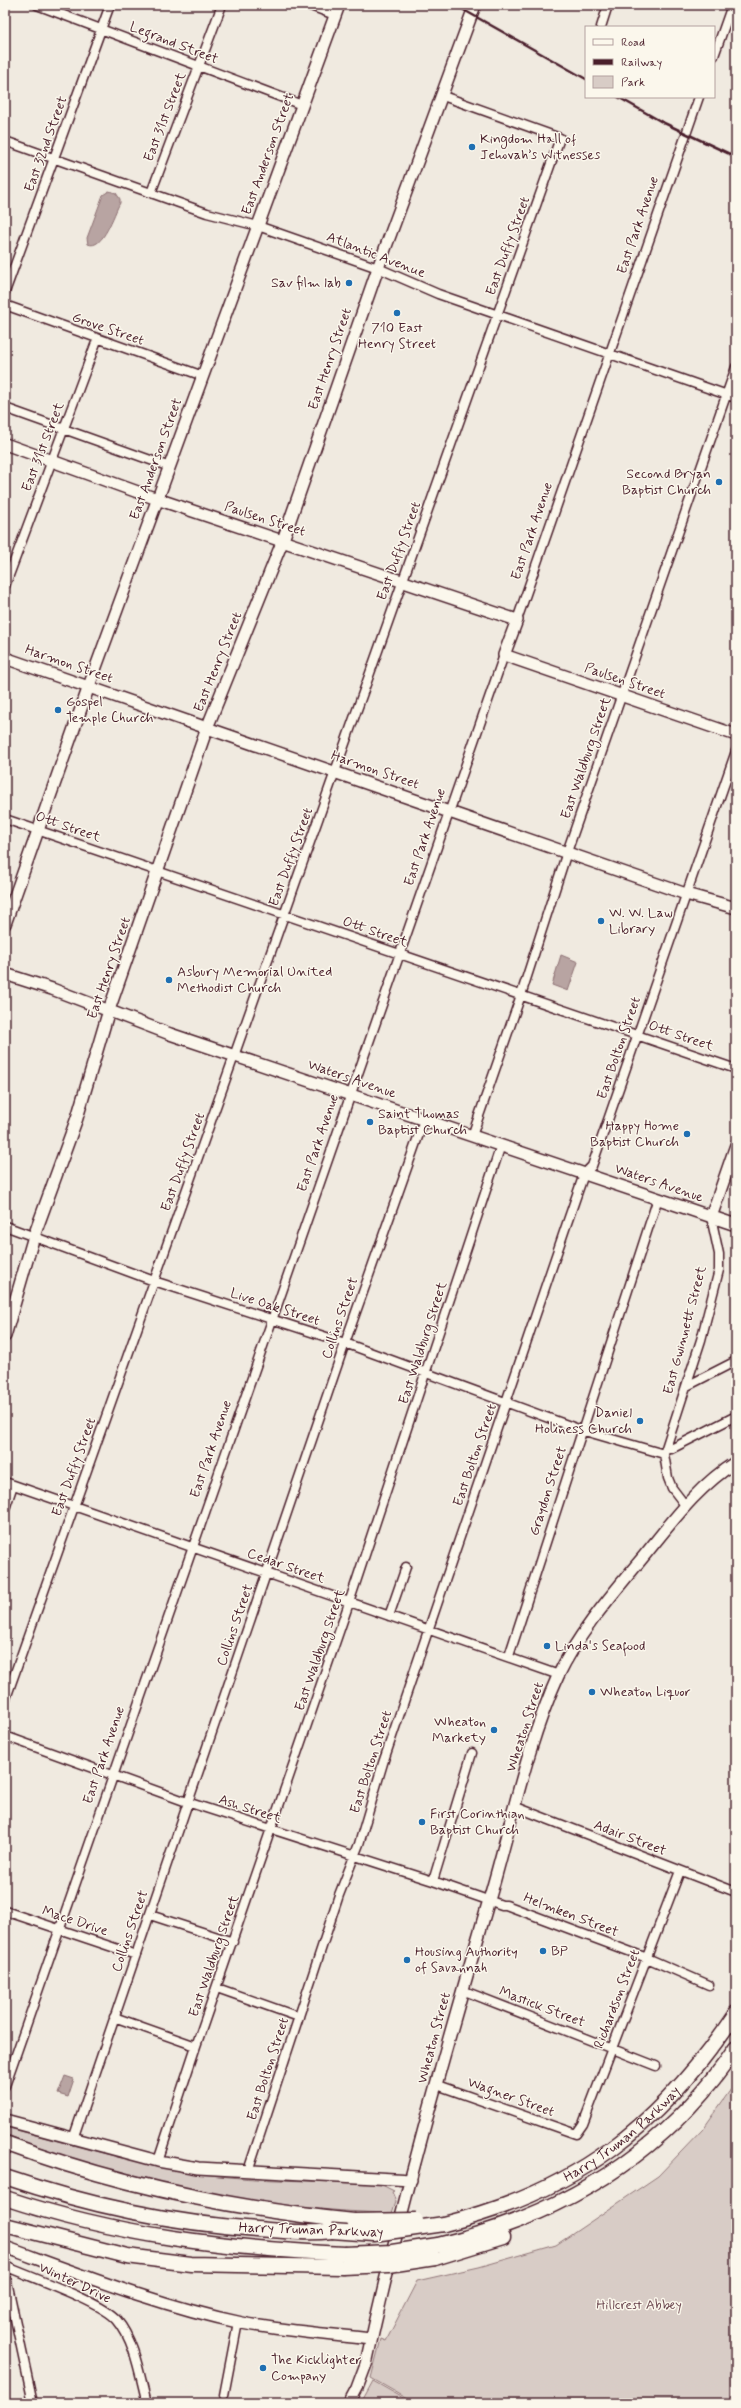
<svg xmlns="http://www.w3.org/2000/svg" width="741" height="2408" viewBox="0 0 741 2408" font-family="Mynerve,sans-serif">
	<rect width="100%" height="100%" fill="#f0eae0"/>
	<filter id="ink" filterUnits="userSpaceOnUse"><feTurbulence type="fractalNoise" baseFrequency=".025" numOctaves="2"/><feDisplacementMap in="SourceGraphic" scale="8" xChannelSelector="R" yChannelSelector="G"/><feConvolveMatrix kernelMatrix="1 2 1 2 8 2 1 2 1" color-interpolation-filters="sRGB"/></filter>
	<g filter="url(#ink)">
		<path fill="#d8ccc6" stroke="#917678" d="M736,2082V2403H415L371,2378L381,2339L386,2341L417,2281L479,2267L556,2245L658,2176L703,2129Z
			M5,2127C79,2146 153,2170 229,2177C279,2182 330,2180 380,2184L394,2191L392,2192L396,2201L392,2213C267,2211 121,2181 5,2134Z
			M373,2381L412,2403H361Z"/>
		<path fill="#b8a4a2" stroke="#8c6f72" d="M109,191L116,193L120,199V203C114,213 103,251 88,244L87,238L103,195Z
			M561,955L578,962L568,991L552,985Z
			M65,2076L74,2079L68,2097L58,2094Z"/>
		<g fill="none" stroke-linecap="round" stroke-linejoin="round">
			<g stroke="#4a1f2b" stroke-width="11">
				<path id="street" d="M37,5L302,105
					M308,5L335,15
					M601,27L608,5
					M714,56L732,5
					M5,141L207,213L258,226L378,268L438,294L736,398
					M151,193L222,5
					M5,292L110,5
					M5,305L203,376
					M5,408L170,467
					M5,586L97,340
					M517,620L699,97
					M5,819L736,1069
					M472,1136L521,995L567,852L736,367
					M5,1226L154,1281L345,1343L581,1430L664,1454
					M687,1386L736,1361
					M666,1449H671L736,1416
					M5,1482L559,1675
					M685,1505L672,1488L668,1478L664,1454L701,1340L719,1270V1254L711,1217
					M5,1509L13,1485
					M389,1616L406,1567
					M509,1656L658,1198
					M5,1701L560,138L443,96
					M5,1736L187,1802L433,1881L502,1905H506L647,1958L709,1985
					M516,1807L736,1892
					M433,1881L472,1753
					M5,1911L136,1955
					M150,1915L233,1942
					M217,1988L299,2017
					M462,1990L656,2066
					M114,2017L196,2046
					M437,2085L576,2134L583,2124L680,1871
					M5,2086L504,655
					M73,2139L345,1343L424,1120
					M158,2161L196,2046L349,1603L501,1145
					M248,2171L339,1895L359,1844L383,1763L566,1226L584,1174L592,1166L736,751
					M5,2266C30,2277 102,2302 117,2320C135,2341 140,2377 147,2403
					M5,2272L33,2403
					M224,2395L238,2322"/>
			</g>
			<g stroke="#4a1f2b" stroke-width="14">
				<path id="secondary" d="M5,444L157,499L517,620L504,655L736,735
					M5,658L686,894L736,908
					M5,924L89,686L339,5
					M5,974L52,989L170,1034L736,1225
					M711,1217L736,1145
					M5,1336L34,1236L77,1118L109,1010L207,728L283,540L378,268L475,5
					M5,2120L158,2161L198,2168L411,2180
					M5,2247C82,2275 161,2306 242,2323C284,2331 328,2334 371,2339
					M349,2403L357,2388L366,2364C400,2208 444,2053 489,1900C511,1826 526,1746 558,1676C578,1634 610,1597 639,1562C669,1526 696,1487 736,1462"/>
			</g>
			<g stroke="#4a1f2b" stroke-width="17">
				<g id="highway">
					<path d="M5,2143C117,2185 235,2209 354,2221"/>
					<path d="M5,2177C87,2205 170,2223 257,2229C282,2231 307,2234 332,2231"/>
					<path d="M5,2198C119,2236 225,2248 345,2254"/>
					<path id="s1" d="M444,2224C578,2191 660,2126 736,2013"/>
					<path d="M5,2225L127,2256L191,2264L342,2267"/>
					<path d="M438,2245C561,2216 665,2154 736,2048"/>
					<path d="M435,2258L503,2237"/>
				</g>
			</g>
			<use href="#street" stroke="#fbf7ec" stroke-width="8"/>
			<use href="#secondary" stroke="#fbf7ec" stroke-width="11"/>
			<use href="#highway" stroke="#fbf7ec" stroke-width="14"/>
			<path stroke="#4a1f2b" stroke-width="2.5" d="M455,5L586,79
				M618,97L662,122L736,157"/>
			<g stroke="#4a1f2b" stroke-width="17" stroke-linecap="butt">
				<path id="highway-bridge" d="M354,2221L416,2220
					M332,2231L374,2234L444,2224
					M345,2254L392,2252L438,2245
					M342,2267L389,2265L435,2258"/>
			</g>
			<use href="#highway-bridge" stroke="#fbf7ec" stroke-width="14"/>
		</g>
	</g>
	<g fill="#1f6fb2" stroke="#fbf7ec" stroke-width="1.5">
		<circle cx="472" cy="147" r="4"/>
		<circle cx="349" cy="283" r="4"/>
		<circle cx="397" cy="313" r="4"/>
		<circle cx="719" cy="482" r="4"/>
		<circle cx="58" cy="710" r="4"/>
		<circle cx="601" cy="921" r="4"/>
		<circle cx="169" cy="980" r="4"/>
		<circle cx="370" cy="1122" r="4"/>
		<circle cx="687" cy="1134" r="4"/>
		<circle cx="640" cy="1421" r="4"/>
		<circle cx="547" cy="1646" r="4"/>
		<circle cx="592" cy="1692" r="4"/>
		<circle cx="494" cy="1730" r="4"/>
		<circle cx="422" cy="1822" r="4"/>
		<circle cx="543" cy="1951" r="4"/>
		<circle cx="407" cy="1960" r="4"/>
		<circle cx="263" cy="2368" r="4"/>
	</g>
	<g text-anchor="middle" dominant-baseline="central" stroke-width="3" stroke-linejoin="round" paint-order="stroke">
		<g font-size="14" fill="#4a1f2b" stroke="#fbf7ec">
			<text transform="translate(174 43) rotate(21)">Legrand Street</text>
			<text transform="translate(165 117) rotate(-69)">East 31st Street</text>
			<text transform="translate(46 144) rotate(-70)">East 32nd Street</text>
			<text transform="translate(268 154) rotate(-70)">East Anderson Street</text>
			<text transform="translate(638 225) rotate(-71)">East Park Avenue</text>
			<text transform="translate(508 246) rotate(-70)">East Duffy Street</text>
			<text transform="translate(376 255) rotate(21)">Atlantic Avenue</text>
			<text transform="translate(108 329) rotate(19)">Grove Street</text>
			<text transform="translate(330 359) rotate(-71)">East Henry Street</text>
			<text transform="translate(43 447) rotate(-69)">East 31st Street</text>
			<text transform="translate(156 459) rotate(-70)">East Anderson Street</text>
			<text transform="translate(265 519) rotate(18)">Paulsen Street</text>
			<text transform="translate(532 531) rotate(-71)">East Park Avenue</text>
			<text transform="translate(399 551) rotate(-70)">East Duffy Street</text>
			<text transform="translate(218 662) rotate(-68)">East Henry Street</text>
			<text transform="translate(69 664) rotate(19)">Harmon Street</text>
			<text transform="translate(625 681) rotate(19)">Paulsen Street</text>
			<text transform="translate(586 758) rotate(-71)">East Waldburg Street</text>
			<text transform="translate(375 770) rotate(19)">Harmon Street</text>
			<text transform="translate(68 827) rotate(19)">Ott Street</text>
			<text transform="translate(425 837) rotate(-71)">East Park Avenue</text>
			<text transform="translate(291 857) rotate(-70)">East Duffy Street</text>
			<text transform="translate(375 932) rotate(19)">Ott Street</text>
			<text transform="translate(109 968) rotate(-71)">East Henry Street</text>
			<text transform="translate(681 1036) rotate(19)">Ott Street</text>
			<text transform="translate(619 1048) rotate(-71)">East Bolton Street</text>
			<text transform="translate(352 1079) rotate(19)">Waters Avenue</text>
			<text transform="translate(318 1143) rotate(-71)">East Park Avenue</text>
			<text transform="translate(183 1162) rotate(-70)">East Duffy Street</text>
			<text transform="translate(659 1183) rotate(19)">Waters Avenue</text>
			<text transform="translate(275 1307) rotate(18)">Live Oak Street</text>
			<text transform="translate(340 1318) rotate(-71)">Collins Street</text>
			<text transform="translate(685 1330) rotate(-75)">East Gwinnett Street</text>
			<text transform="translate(423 1343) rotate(-72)">East Waldburg Street</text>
			<text transform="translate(211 1449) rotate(-71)">East Park Avenue</text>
			<text transform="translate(475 1455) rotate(-71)">East Bolton Street</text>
			<text transform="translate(74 1467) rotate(-70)">East Duffy Street</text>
			<text transform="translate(548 1491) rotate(-72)">Graydon Street</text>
			<text transform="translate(286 1566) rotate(19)">Cedar Street</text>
			<text transform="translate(235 1625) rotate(-71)">Collins Street</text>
			<text transform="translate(320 1650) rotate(-71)">East Waldburg Street</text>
			<text transform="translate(525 1727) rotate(-72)">Wheaton Street</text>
			<text transform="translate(104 1755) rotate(-71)">East Park Avenue</text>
			<text transform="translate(371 1762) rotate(-72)">East Bolton Street</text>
			<text transform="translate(250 1809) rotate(18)">Ash Street</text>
			<text transform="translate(630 1838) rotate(21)">Adair Street</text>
			<text transform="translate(571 1915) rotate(21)">Helmken Street</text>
			<text transform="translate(75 1921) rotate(18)">Mace Drive</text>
			<text transform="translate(130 1931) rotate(-71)">Collins Street</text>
			<text transform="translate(214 1956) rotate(-71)">East Waldburg Street</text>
			<text transform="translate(617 1999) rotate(-69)">Richardson Street</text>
			<text transform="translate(542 2007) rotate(21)">Mastick Street</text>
			<text transform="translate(434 2038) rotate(-75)">Wheaton Street</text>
			<text transform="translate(268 2069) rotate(-72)">East Bolton Street</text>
			<text transform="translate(511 2097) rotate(20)">Wagner Street</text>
			<text stroke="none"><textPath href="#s1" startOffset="202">Harry Truman Parkway</textPath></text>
			<text transform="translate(311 2230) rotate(2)">Harry Truman Parkway</text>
			<text transform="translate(75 2283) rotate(25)">Winter Drive</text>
		</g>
		<g font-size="14" fill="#4a1f2b" stroke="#fbf7ec" text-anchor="start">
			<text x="480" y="139">Kingdom Hall of<tspan x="480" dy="16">Jehovah’s Witnesses</tspan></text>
			<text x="341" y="283" text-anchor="end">Sav film lab</text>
			<text x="397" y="328" text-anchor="middle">710 East<tspan x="397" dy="16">Henry Street</tspan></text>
			<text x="711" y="474" text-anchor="end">Second Bryan<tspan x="711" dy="16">Baptist Church</tspan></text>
			<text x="66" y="702">Gospel<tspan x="66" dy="16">Temple Church</tspan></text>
			<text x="609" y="913">W. W. Law<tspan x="609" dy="16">Library</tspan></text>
			<text x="177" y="972">Asbury Memorial United<tspan x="177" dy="16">Methodist Church</tspan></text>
			<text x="378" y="1114">Saint Thomas<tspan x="378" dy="16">Baptist Church</tspan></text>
			<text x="679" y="1126" text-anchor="end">Happy Home<tspan x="679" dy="16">Baptist Church</tspan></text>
			<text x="632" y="1413" text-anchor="end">Daniel<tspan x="632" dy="16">Holiness Church</tspan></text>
			<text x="555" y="1646">Linda's Seafood</text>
			<text x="600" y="1692">Wheaton Liquor</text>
			<text x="486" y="1722" text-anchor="end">Wheaton<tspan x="486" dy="16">Markety</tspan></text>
			<text x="430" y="1814">First Corinthian<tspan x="430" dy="16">Baptist Church</tspan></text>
			<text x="551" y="1951">BP</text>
			<text x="415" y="1952">Housing Authority<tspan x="415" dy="16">of Savannah</tspan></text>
			<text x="271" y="2360">The Kicklighter<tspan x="271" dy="16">Company</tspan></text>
		</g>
		<g font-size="14" fill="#6e4a52" stroke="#fbf7ec">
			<text x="639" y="2305">Hillcrest Abbey</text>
		</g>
	</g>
	<rect width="741" height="2408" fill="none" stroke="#fbf7ec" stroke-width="20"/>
	<rect x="10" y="10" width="721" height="2388" fill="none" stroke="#4a1f2b" stroke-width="1.5" filter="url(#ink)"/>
	<rect x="585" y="26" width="130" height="72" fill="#fbf7ec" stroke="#b4a19f"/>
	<rect x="593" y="39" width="20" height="6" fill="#fbf7ec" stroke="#b4a19f"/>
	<text x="621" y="46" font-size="12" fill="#4a1f2b">Road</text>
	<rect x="593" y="59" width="20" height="6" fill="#4a1f2b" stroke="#b4a19f"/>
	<text x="621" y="66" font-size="12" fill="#4a1f2b">Railway</text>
	<rect x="593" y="76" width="20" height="12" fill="#d8ccc6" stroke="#b4a19f"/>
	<text x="621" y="86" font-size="12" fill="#4a1f2b">Park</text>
</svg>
